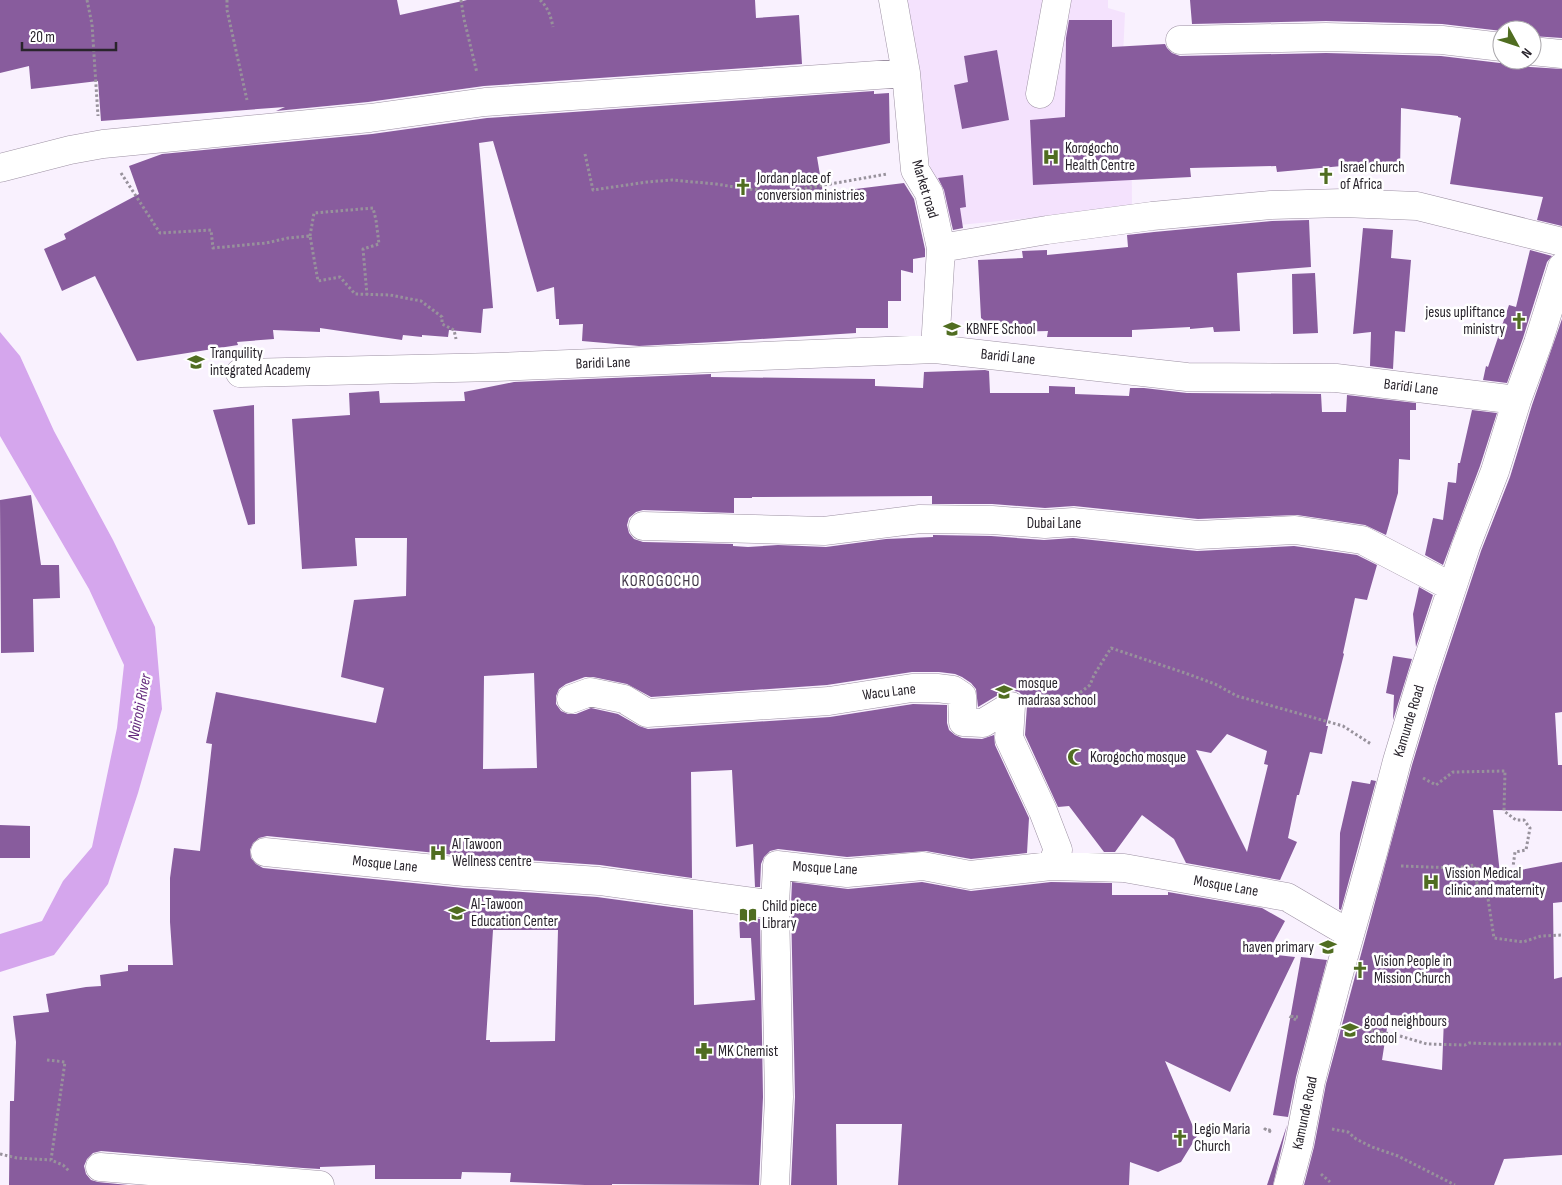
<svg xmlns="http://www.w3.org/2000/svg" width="1562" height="1185" viewBox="0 0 1562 1185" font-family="'Sofia Sans Condensed',sans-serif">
	<rect width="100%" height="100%" fill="#f9f1fe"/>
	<path fill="#f4e2fd" d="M906,0H1108V8L1125,13L1122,77H1131L1132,208L939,227Z"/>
	<path fill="#d5a6ed" d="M0,332L20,356L54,431L113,540L155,627L162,709L138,793L108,884L54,955L0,972V934L42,921L63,881L92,847L117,728L124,665L89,589L0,436Z"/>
	<path fill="#885c9d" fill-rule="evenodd" d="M0,0H397L400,15L467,0H755L756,18L799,15L802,64L484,86L368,102L276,111L285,107L101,121L98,81L31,89L29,66L0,73Z
		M1190,0H1562V38L1532,36V30H1502V31L1442,24L1326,21L1192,24Z
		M1069,20H1112V47L1165,44L1167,48L1172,53L1180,56L1326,53L1441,56L1500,63L1510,60H1520L1523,64L1530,67L1562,69V226L1537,220L1543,197L1450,184L1461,118L1458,117V116L1401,108L1400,173L1373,172V169H1342V166L1277,172L1276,166L1190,168L1191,177L1033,185L1030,120L1065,117L1066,38Z
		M997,50L1009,120L962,129L954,85L968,82L964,56Z
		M874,91V94L889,93L890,143L817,157L823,193L904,183L914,199L925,249V257L913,259V273L901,270V301H888V328H856V333L715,342L639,346L582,341L583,324L559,325V319H556L554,287L537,292L493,141L479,143L493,308L483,309L481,333L449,330L448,337L422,335V337L403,335L402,340L320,328V332L273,330L274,339L237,342L238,345L137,361L95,276L62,291L44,249L66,239L64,234L139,194L129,166L162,154L372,134L487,118Z
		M963,175L966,207L960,208L963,228L953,230L944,190L938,178Z
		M1309,220L1311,267L1237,273L1240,331L1214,332L1213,327L1190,329V327L1132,330V337H1047L1048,331L999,332L981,318L978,260L1023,258L1022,251L1047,250V255L1128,247L1127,235L1154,232L1272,221Z
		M1363,228L1393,230L1391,258L1411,260L1405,332L1395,331L1393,369L1370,366L1371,332L1353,334Z
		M1530,250L1552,256L1547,262L1523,338L1507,383L1483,380L1486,366L1488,367L1509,305L1516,307Z
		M1315,273L1318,333L1293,334L1292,274Z
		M1562,319V712L1555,713L1558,765H1562V811L1493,810L1500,874L1562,862V902L1553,903L1554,979L1562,977V1155L1504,1159L1494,1185H1304L1314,1147L1326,1084L1412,765L1436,686L1481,551L1510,477L1532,405ZM1389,1015L1444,1018L1442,1070L1382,1060Z
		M985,370L989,371L990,393H1049V386L1075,387V394L1129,396L1130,388H1144L1187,393L1321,394L1322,412H1346L1347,395L1416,403V410H1410V460L1399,459L1398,493L1386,535L1365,525L1297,515L1198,519L1074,506L1045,508L992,504H932V496L752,497V498H734V513L643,510L636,512L629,518L627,525L629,533L634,539L643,542L733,544V546L748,547L778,545L826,547L886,539L933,537V535L991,536L1044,540L1073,538L1197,551L1294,546L1357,555L1377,565L1367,600L1355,598L1343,653L1344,654L1326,726H1328L1322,754L1310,752L1299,795H1297L1288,838L1297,842L1280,880L1186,863L1174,839L1142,815L1115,852H1104L1069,806L1058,807L1025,735L1027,706L1025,698L1019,692L1011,690L1003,692L978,707L976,689L971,683L962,677L955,674L939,672H912L827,685L651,697L627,684L593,677H585L566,684L559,689L556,696V704L561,711L568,714H576L591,708L618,714L639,726L648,729L830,717L913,704L947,705V723L949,730L955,735L962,738L982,739L994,735L995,745L1029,818L1027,853L971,859L926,851L847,857L778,849L770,851L764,857L761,864L760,887H755L753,844L736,847L732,770L691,772L692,878L600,865L466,856L267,836L259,838L253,843L250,850L251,858L256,864L263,868L463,888L597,897L693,910L694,1005L755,1000L751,938H740L739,916L760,919L763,1097L759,1185L612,1184V1185H585L510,1182L511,1173L462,1172L461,1179H375V1165L320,1167V1169L303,1168L101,1151L93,1153L87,1159L84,1166L86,1174L91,1180L98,1182L128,1185H9L10,1101H14L16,1042L13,1016L49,1012L46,994L86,987L101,986L100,975L128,971V965H173L170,922V878L174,848L200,851L212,744L206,743L216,692L376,723L384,688L341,677L354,600L406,596L407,538H355L357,566L302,569L292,419L350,415L349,393L379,391L380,403L465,401L464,392L514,382L711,374V377L875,379V386L923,388L924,372ZM534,673L537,768L483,769L484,676ZM1227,734L1267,751L1264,764L1268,765L1247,852L1196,750L1211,753ZM493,930H558L555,1041L490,1042V1040H486Z
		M254,405L255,524L248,525L213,410Z
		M1472,410L1497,413L1480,466L1443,565L1425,555L1433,518L1443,520L1448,482L1456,483L1458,463H1460Z
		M31,495L41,565H59L60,598L33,599L34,652L1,653L0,500Z
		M1419,587L1433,595L1416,647L1413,614Z
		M1393,656L1412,659L1393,720L1394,695L1386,693Z
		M1371,780L1376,781L1341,910L1339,909L1340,833L1352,781L1370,784Z
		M0,825L30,826V858H0Z
		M792,882L848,889L922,882L971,891L1051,882L1112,883V895H1168V892L1262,908L1285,921L1267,954L1295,957L1230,1092L1165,1061L1197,1136L1181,1162L1158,1172L1130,1162L1129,1185H898L902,1124H836L837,1185H791L795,1097L791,905Z
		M1301,957L1327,960L1296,1077L1288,1117L1273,1115Z
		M1287,1125L1273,1185H1267Z"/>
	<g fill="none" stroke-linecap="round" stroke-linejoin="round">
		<g stroke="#9d91a3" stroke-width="29">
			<path id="minor" d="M893,0L906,73L915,170L929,193L941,248L935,349
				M1180,40L1326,37L1442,40L1502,47
				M1532,51L1562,54
				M1040,94L1057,0
				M0,168L70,150L103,144L370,118L485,102L906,73
				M941,248L1047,230L1152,216L1271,205L1343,203L1417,206L1562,242
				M240,373L496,367L935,349L1187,377L1336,378L1517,400
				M643,526L824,531L920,519L992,520L1045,524L1073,522L1198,535L1295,530L1362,540L1452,587
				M571,699L590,692L624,699L647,713L829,701L912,688H937L953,690L962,696L963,722L983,723L1011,706L1009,738L1043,811L1058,850L1051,866
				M265,852L465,872L599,881L775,905L777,865L847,873L923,866L970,875L1051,866L1124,868L1287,897L1350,934
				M775,905L779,1097L775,1185
				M100,1167L320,1185
				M1288,1185L1299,1144L1311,1081L1336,984L1374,849L1397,761L1421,681L1466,546L1495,471L1517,400L1538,343L1562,267"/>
		</g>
		<path stroke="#98929c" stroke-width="3" stroke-dasharray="2.5 2.5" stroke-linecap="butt" d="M87,0L92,24L98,116
			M227,0V10L247,100
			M461,0L464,19L477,73
			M540,0C548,7 551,17 553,27
			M585,154L593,190L647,182L672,180L716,184L747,189L776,191L796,190L887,174
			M121,173L160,233L211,230L213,248L266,243L288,238L310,236L318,281L340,277L355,294L390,295L421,301L442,317V324L454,330L456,339
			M310,236L314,213L373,208L376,220L379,244L363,249L367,295
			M1046,695L1065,704L1090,685L1094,675L1111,648L1185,673L1215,684L1237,696L1343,726L1371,744
			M1423,778L1436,785L1453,772L1505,771L1504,811L1516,820H1524L1530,828L1526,850L1515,852L1513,867
			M1401,866L1457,868L1474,865L1478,890L1487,892L1494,938L1523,942L1541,936L1562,935
			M1296,1020L1289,1016L1298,1017
			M1356,1027L1400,1036L1427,1044L1465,1045L1469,1043L1498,1044H1562
			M47,1060L65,1062L51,1160L63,1165L70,1172
			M1332,1129L1348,1132L1356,1139L1372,1147L1398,1156L1455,1185
			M1271,1132L1265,1129L1273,1131
			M0,1154L17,1158L51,1160
			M1321,1174L1330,1182"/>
		<use href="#minor" stroke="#fff" stroke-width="28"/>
	</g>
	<defs>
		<g id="hospital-bare" transform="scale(1.35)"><path d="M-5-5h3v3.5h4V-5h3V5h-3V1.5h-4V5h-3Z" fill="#506d21" stroke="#fff" stroke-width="2.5" paint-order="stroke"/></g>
		<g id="church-bare" transform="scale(1.35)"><path d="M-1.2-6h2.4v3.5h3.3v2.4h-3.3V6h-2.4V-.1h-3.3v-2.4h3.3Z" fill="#506d21" stroke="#fff" stroke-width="2.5" paint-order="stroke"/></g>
		<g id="school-bare" transform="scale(1.35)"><path d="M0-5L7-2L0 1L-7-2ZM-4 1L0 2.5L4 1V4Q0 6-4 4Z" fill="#506d21" stroke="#fff" stroke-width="2.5" paint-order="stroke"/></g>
		<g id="mosque-bare" transform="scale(1.35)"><path d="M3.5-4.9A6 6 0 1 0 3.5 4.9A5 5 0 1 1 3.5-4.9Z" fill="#506d21" stroke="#fff" stroke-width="2.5" paint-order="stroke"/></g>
		<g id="library-bare" transform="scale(1.35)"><path d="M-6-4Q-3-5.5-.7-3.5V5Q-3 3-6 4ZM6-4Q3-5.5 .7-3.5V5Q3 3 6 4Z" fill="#506d21" stroke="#fff" stroke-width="2.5" paint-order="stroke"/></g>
		<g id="pharmacy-bare" transform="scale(1.35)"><path d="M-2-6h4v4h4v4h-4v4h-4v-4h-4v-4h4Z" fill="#506d21" stroke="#fff" stroke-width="2.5" paint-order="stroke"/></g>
	</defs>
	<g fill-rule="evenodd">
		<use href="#hospital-bare" x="1051" y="157"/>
		<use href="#church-bare" x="1326" y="176"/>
		<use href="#church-bare" x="743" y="187"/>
		<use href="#church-bare" x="1519" y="321"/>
		<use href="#school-bare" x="952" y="329"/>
		<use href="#school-bare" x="196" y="362"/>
		<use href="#school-bare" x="1004" y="692"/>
		<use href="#mosque-bare" x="1076" y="757"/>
		<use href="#hospital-bare" x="438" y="853"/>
		<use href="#hospital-bare" x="1431" y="882"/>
		<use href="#school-bare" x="457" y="913"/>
		<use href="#library-bare" x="748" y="915"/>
		<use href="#school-bare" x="1328" y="947"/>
		<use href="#church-bare" x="1360" y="970"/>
		<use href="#school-bare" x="1350" y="1030"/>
		<use href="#pharmacy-bare" x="704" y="1051"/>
		<use href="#church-bare" x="1180" y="1138"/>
	</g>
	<g text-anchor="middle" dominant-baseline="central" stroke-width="5" stroke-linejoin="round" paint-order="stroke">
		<g font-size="15" fill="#29242c" stroke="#fff" text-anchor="start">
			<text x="1065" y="148">Korogocho<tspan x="1065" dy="17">Health Centre</tspan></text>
			<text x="1340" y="167">Israel church<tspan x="1340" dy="17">of Africa</tspan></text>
			<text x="757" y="178">Jordan place of<tspan x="757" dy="17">conversion ministries</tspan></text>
			<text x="1505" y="312" text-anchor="end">jesus upliftance<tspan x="1505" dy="17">ministry</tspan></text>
			<text x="966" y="329">KBNFE School</text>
			<text x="210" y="353">Tranquility<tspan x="210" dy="17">integrated Academy</tspan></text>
			<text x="1018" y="683">mosque<tspan x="1018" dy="17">madrasa school</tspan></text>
			<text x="1090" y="757">Korogocho mosque</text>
			<text x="452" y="844">Al Tawoon<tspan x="452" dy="17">Wellness centre</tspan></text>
			<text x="1445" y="873">Vission Medical<tspan x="1445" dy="17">clinic and maternity</tspan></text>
			<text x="471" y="904">Al-Tawoon<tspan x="471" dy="17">Education Center</tspan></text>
			<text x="762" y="906">Child piece<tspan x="762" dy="17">Library</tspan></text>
			<text x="1314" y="947" text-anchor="end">haven primary</text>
			<text x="1374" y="961">Vision People in<tspan x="1374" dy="17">Mission Church</tspan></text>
			<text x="1364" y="1021">good neighbours<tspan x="1364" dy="17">school</tspan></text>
			<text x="718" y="1051">MK Chemist</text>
			<text x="1194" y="1129">Legio Maria<tspan x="1194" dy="17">Church</tspan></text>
		</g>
		<g font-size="15" fill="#29242c" stroke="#fff">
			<text transform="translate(925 189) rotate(73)">Market road</text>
			<text transform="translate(1008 357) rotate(6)">Baridi Lane</text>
			<text transform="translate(603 363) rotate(-2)">Baridi Lane</text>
			<text transform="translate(1411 387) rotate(7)">Baridi Lane</text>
			<text x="1054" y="523">Dubai Lane</text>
			<text transform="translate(889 692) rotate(-7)">Wacu Lane</text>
			<text transform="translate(1409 721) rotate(-73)">Kamunde Road</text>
			<text transform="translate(385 864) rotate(6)">Mosque Lane</text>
			<text transform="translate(825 868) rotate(3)">Mosque Lane</text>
			<text transform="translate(1226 886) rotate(10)">Mosque Lane</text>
			<text transform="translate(1305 1113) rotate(-78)">Kamunde Road</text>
		</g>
		<g font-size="16" letter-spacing="1" fill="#433949" stroke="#fff">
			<text x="661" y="581">KOROGOCHO</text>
		</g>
		<g font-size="16" font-style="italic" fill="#662d7f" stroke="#fff">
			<text transform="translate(140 707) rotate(-79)">Nairobi River</text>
		</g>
	</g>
	<g transform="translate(1517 45) rotate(130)"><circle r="24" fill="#ffffff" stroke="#a9a7ab"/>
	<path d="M0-4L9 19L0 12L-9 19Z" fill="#506d21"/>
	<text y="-8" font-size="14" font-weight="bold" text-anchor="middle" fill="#29242c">N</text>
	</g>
	<path d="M22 42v8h94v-8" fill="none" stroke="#29242c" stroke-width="2.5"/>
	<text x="30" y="42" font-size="15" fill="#29242c" stroke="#ffffff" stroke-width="4" paint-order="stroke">20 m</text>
</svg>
